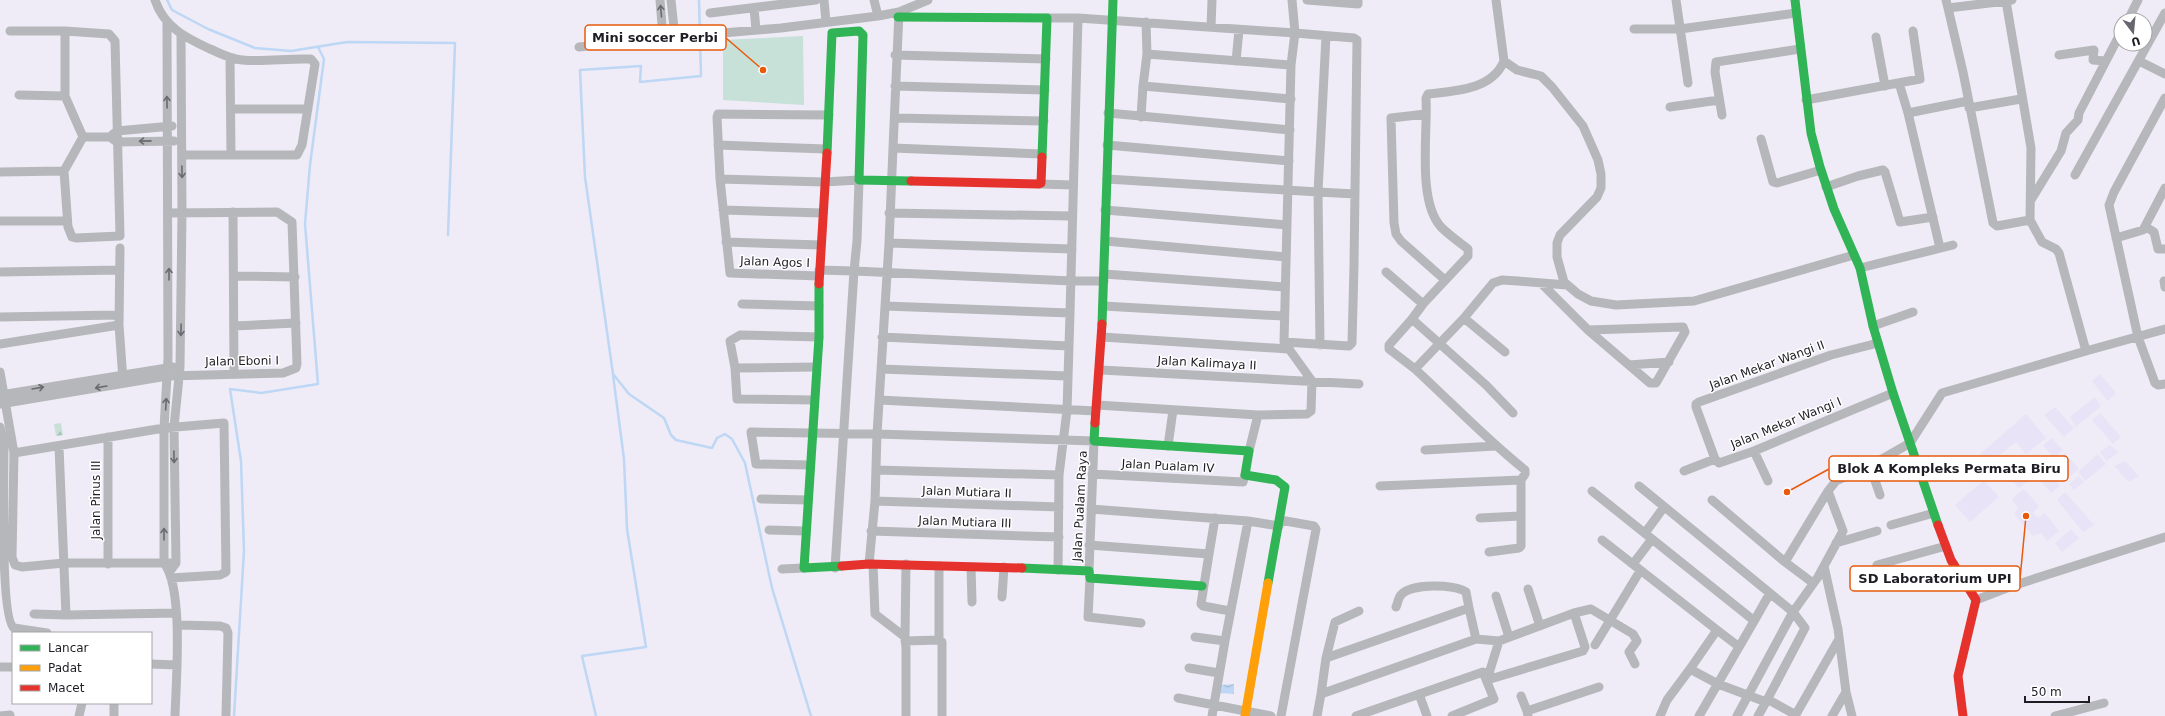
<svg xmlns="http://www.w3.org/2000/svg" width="2165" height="716" viewBox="0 0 2165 716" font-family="'DejaVu Sans',sans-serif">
	<defs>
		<pattern id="forest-firs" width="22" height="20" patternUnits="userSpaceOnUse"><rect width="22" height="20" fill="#c7e1d8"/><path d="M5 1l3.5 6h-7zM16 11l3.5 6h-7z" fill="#aac1b9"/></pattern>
		<pattern id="water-waves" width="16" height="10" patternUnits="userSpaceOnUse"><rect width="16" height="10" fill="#bdd7f4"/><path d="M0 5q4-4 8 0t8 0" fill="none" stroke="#a2b8d1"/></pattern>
	</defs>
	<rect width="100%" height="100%" fill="#efecf7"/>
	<path fill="#e8e3f6" d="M2100,374L2116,393L2108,401L2092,381Z
		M2095,397L2101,406L2076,427L2070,417Z
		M2055,407L2074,428L2064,437L2044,415Z
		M2100,413L2121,437L2113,444L2092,420Z
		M2026,414L2046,438L2026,454L2016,442L1988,464L1980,454Z
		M2052,438L2063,450L2054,458L2043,445Z
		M2110,445L2118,452L2107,461L2100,452Z
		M2065,453L2079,469L2070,476L2056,460Z
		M2098,454L2106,464L2085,481L2078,472Z
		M2042,456L2050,464L2045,469L2060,486L2051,493L2037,476L2034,477L2027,469Z
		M2013,460L2030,479L2019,488L2002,469Z
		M2125,461L2139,476L2129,482L2114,466Z
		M2078,476L2084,482L2074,490L2069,484Z
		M1984,480L1999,497L1970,522L1955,505Z
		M2024,489L2039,506L2033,513L2038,518L2045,513L2059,531L2047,541L2041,533L2033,536L2014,514L2018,509L2012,499Z
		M2065,492L2094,525L2083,532L2057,500Z
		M2071,529L2079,538L2062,552L2055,543Z"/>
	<path fill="url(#forest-firs)" d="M61,423L63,435L56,436L54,424Z"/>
	<path fill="#c7e1d8" d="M803,36L804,105L723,100V40Z"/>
	<path fill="url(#water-waves)" d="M1234,684V694L1220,693V685Z"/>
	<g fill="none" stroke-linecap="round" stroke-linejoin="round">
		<path stroke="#bdd7f4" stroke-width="2.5" d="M167,0L172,10L208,29L255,48L291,51L347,42L455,43L448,235
			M699,0L701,76L640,82L641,66L580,70L585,177L613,374L629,394L664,418L671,435L676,440L712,448L717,438L725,434L732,439L745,463L772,588L811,716
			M234,716L244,551L241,461L230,389L261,393L318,384L305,224L310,165L324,59L318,47
			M596,716L582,656L646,647L627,529L624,459L613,375"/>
		<path stroke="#b6b7bb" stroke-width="9" d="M155,0C164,27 186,38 210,49C220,53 230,59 242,60C261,62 283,59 303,59H311L315,64L302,145L297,155H182
			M660,0L663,38L781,28L878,16L899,12L928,0
			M671,0L675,37
			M824,0L826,22
			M874,0L878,16
			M1307,0L1358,4V0
			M1496,0L1504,61L1517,70L1541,76L1552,87L1583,126L1598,160L1601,174V188L1597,197L1560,235L1557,243V257L1564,282L1578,294L1591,301L1616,305L1694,301L1854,255
			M1676,0L1688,83
			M1946,0L1948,8L2006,1
			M2012,0L2006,1L2031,148L2030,220L2042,242L2056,249L2059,253L2086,351L2165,329
			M754,8L756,30
			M1948,8L1963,72L1993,223L1997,226L2030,220
			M899,12L893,148L1042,154
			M710,13L816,0
			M1047,18H1078
			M2128,20L2138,0
			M167,22L168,358L164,428V563C184,589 176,681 175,716
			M1146,22L1147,54
			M1211,27L1212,0
			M1634,29H1680L1796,13
			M10,31H65
			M1876,37L1885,86
			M579,47L663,38
			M895,55L1046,59
			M2059,55L2094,50L2093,60L2105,61
			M230,58L231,155
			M1236,61L1239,30
			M1504,61C1492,90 1455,91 1428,94L1426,98C1428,133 1417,201 1441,227C1449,235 1459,242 1468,249V256L1423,304L1412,319L1486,385L1513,413
			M2139,61L2165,74
			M1899,83L1908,113L1940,248
			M895,86L1045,90
			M19,95L65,96
			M2165,98L2114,192L2109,205L2138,337L2155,383L2158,385L2165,384
			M1291,99L1143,86L1147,54L1291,65
			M1806,100L1920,79L1913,31
			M1670,107L1719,100
			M1969,108L2021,99
			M231,109H308
			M1108,113L1290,130
			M1908,113L1968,101
			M1426,114L1391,118L1394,223L1396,234L1401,241L1445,280
			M1722,115L1715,72L1716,62L1800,49
			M1141,117L1143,86
			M895,118L1044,121
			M112,135L117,131L172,126
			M83,137H110L117,142L174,141
			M1761,139L1773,182L1777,183L1821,170
			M718,145L826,149
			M1107,145L1289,161
			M64,171L68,227L72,237L76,238L120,236L115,41L109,34L65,31V96L83,137
			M0,172L64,171L83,137
			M2075,175L2165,13
			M720,179L824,182L859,180L857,241L854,271L819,270
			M1107,179L1318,192L1326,36
			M1040,184L1073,185
			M1826,187L1858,176L1883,170L1885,172L1900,222L1933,217
			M2031,200L2061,151L2066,133L2078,120L2079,113L2121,32
			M723,210L823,213
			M1105,210L1287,225
			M233,212L234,374
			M889,213L1071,216
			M0,221H67
			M2146,227L2154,232L2158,249H2165
			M2116,238L2143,230L2165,188
			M1105,241L1286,257
			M726,242L821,245
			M889,243L893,148
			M120,248L119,325L123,380
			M1072,249L889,243L877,434L1094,441L1089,571
			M1860,268L1953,245
			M0,272L120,270
			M1386,272L1423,304
			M1104,274L1285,287
			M234,276L295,277
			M819,276L730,273L720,179L717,117L718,114L829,115
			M2164,281L2165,287
			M1541,283L1588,330L1650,383H1656L1685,332L1683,327L1588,330
			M742,304L819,306
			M885,306L1070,313L1067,410L1059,475L1058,570
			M1103,306L1283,316
			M1070,313L1078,18L1295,33L1292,0
			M0,317L119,315
			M1464,318L1505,352
			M1412,319L1389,345V349L1415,369
			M234,326L296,323
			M1873,326L1913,312
			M882,337L1068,346
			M1102,337L1288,349
			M1878,343L1831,355L1699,402L1696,404V407L1715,459L1719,463L1754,451L1893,393
			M0,344L119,325
			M1320,345L1318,192L1355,194
			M1629,365L1669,362
			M735,368L816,367
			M881,369L1067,376
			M1101,370L1359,384
			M0,372L14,453L12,557L15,565L22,567L64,563H170
			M0,395L173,367
			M814,400L737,399L735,368L730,341L740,335L819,337
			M879,400L1096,411
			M0,404L167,376L283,373L296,368L297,364L292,222L277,212L169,213
			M1097,405L1258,415L1249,451
			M1258,415L1307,414L1311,411L1312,381L1284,342L1291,65L1295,33L1354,38L1357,40L1354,266L1352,343L1349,346L1284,342
			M0,427L4,445C4,470 0,619 14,628L47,633
			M108,437V564
			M1168,446L1173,410
			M59,447L66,615
			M1425,450L1496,446
			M1754,451L1768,481
			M14,453L164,428L224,423L226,572L220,575L171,578
			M810,465L756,464L751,432L877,434L875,501L869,564
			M1870,466L1880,495
			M876,470L1059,475
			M1684,471L1715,459
			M1092,474L1243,482L1245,475
			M1380,486L1521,480
			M1639,486L1793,612L1737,716
			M1592,491L1752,619L1753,623L1699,716
			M761,499L808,500
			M1712,500L1785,562L1813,583
			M875,501L1059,507
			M1091,509L1248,521L1279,526
			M1480,518L1520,516
			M1280,520L1314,526L1316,529L1281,716
			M1891,525L1934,513
			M769,530L806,531
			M871,531L1059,537
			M1645,533L1664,507
			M1602,540L1717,630L1690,669
			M1836,543L1877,531
			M1089,545L1209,554L1215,518
			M1489,552L1519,548L1521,546V480L1525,474V470C1486,439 1452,403 1415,369L1464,318L1493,283L1502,280L1518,281L1567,285
			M1209,554L1201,604L1203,606L1230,611
			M1785,562L1828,491
			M873,564L875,614L905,637L906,648V716
			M1633,564L1652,539
			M1877,565L1946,546
			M1824,566L1838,629L1846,692L1852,716
			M971,567L972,602
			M835,568L854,271L1072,281H1104
			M782,569L804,568
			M170,571L176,563L174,427L180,367L182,214L181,35
			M1090,578L1088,617L1141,623
			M1528,589L1540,626
			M1496,596L1509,637
			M1002,597L1004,567
			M1976,600L2012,586L2165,537
			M1469,608L1476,639
			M1574,613L1591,609L1633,634L1637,641L1629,652L1635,664
			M34,614L66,615L176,613
			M1753,623L1770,593
			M178,625L220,626L226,628L228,633L226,716
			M1717,630L1738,646
			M905,637L906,564
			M1195,637L1225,641
			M939,640V566
			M905,641L939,640L942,642V716
			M1595,645L1640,571
			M1326,658L1335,622L1359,611
			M151,664L177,665
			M0,667H13
			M1189,668L1219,673
			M1487,680L1499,641
			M1321,694L1326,658L1469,608L1466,592C1455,584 1410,583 1401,595C1398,598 1398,603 1396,607
			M1419,694L1427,716
			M1521,696L1527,711
			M1178,698L1271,716
			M1767,699L1796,715
			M1766,702L1805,628L1793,612L1818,577L1843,531L1828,491L1836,481L1870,466L1910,443L1942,393L2086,351
			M0,716L10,715
			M79,716L82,703
			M114,716V703
			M1212,716L1225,641L1248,521
			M1317,716L1321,694L1476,639L1499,641L1574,613L1585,647L1583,651L1487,680
			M1356,716L1483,672L1494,699L1452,716
			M1528,716L1527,711L1599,687
			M1660,716L1667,700L1690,669L1718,684L1766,702L1758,716
			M1795,716L1839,639
			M1832,716L1846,692
			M2055,716L2104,703"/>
		<path stroke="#30b455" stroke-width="9" d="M1795,0L1811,133L1820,167L1834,209L1860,268L1873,326L1893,393L1938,525
			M898,17L1047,18L1042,157
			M827,153L832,33L859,31L863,35L859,180L911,181
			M819,284V337L804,568L842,566
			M1102,324L1113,0
			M1095,423L1094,441L1249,451L1245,475L1276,480L1285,487L1268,583
			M1022,568L1089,571L1090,578L1202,586"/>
		<path stroke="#ff9f0a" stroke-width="9" d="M1245,716L1268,583"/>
		<path stroke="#e5322d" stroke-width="9" d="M911,181L1039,184L1041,183L1042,157
			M819,284L827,153
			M1095,423L1102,324
			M1938,525L1951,560L1976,600L1958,676L1963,716
			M842,566L869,564L1022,568"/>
	</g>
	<defs><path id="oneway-shaft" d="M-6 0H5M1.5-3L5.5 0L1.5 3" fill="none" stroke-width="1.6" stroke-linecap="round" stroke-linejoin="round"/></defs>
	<g stroke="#6a6a70">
		<use href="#oneway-shaft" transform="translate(661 11) rotate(-95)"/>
		<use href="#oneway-shaft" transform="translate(167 102) rotate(-91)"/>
		<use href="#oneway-shaft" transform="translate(145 141) rotate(179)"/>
		<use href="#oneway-shaft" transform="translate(182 172) rotate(89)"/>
		<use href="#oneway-shaft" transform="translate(169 274) rotate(-90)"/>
		<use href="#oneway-shaft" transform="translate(181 330) rotate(91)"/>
		<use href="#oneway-shaft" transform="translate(101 387) rotate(170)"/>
		<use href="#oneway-shaft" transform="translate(38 388) rotate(-10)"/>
		<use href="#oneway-shaft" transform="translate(166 404) rotate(-87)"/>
		<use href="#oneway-shaft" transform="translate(174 457) rotate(89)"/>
		<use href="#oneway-shaft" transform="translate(164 534) rotate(-90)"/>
	</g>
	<g text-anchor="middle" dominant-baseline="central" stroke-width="3" stroke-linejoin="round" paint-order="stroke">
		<g font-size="12" fill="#1f1d24" stroke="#fff">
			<text transform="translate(775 262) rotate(2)">Jalan Agos I</text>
			<text transform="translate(242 361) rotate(-1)">Jalan Eboni I</text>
			<text transform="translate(1207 363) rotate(3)">Jalan Kalimaya II</text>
			<text transform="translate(1767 365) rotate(-20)">Jalan Mekar Wangi II</text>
			<text transform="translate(1786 423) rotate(-22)">Jalan Mekar Wangi I</text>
			<text transform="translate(1168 466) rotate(3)">Jalan Pualam IV</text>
			<text transform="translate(967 492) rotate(2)">Jalan Mutiara II</text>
			<text transform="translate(96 500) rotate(-90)">Jalan Pinus III</text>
			<text transform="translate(1080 506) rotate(-87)">Jalan Pualam Raya</text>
			<text transform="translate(965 522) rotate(2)">Jalan Mutiara III</text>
		</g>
	</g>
	<path fill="none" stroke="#e8590c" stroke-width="1.5" d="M763 70L726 38M1787 492L1829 469M2026 516L2020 579"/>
	<g fill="#e8590c" stroke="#fff" stroke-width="1.5">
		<circle cx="763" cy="70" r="4"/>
		<circle cx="1787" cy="492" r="4"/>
		<circle cx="2026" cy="516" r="4"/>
	</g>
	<g fill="#fff" stroke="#e8590c" stroke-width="1.5">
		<rect x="585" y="25" width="141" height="25" rx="4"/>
		<rect x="1829" y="456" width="239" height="25" rx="4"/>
		<rect x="1850" y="566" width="170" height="25" rx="4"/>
	</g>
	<g font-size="13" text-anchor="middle" font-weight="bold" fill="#1f1d24">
		<text x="655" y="42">Mini soccer Perbi</text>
		<text x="1949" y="473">Blok A Kompleks Permata Biru</text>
		<text x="1935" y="583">SD Laboratorium UPI</text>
	</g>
	<rect x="12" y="632" width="140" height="72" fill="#ffffff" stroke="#a5a5a7"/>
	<rect x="20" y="645" width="20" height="6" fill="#30b455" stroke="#a5a5a7"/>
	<text x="48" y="652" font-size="12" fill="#1f1d24">Lancar</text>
	<rect x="20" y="665" width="20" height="6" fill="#ff9f0a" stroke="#a5a5a7"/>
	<text x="48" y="672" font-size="12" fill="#1f1d24">Padat</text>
	<rect x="20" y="685" width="20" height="6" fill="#e5322d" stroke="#a5a5a7"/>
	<text x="48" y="692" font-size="12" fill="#1f1d24">Macet</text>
	<g transform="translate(2133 32) rotate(164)"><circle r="19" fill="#ffffff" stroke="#a5a5a7"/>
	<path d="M0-3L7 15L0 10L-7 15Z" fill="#68656e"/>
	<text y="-6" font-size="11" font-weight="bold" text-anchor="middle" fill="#1f1d24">U</text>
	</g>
	<path d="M2025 696v6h64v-6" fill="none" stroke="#1f1d24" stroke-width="2"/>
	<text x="2031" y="696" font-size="12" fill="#1f1d24" stroke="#ffffff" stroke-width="3" paint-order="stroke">50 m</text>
</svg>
